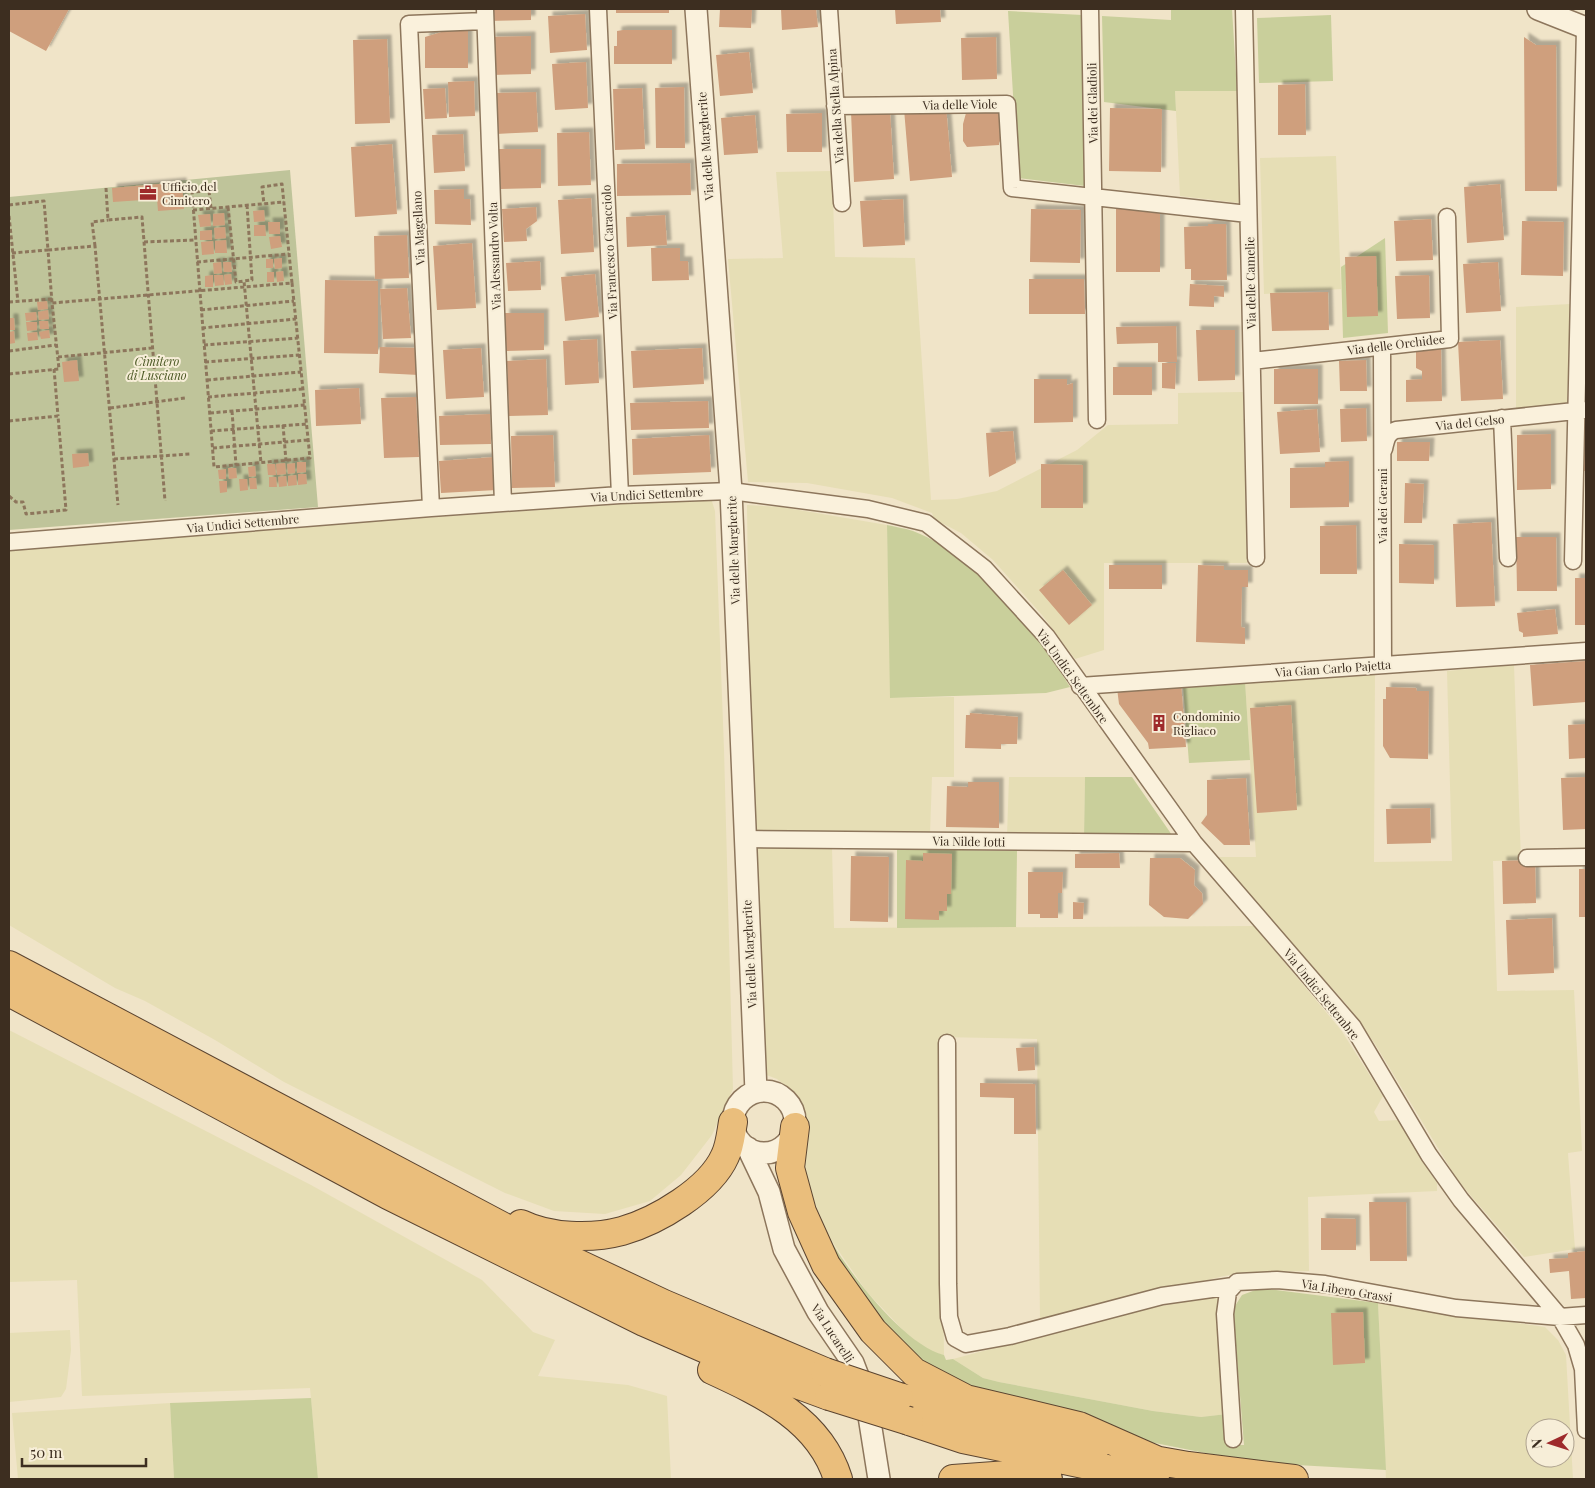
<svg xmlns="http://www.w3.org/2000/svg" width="1595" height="1488" viewBox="0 0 1595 1488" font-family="'Playfair Display',serif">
	<defs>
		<filter id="shadow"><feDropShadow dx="4.5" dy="-4.5" stdDeviation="1" flood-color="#0004"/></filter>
	</defs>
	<rect width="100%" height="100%" fill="#f0e4c8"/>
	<path fill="#e6deb5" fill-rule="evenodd" d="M1175,91H1237L1239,203L1180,196Z
		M1336,156L1341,289L1264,294L1260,158Z
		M832,171L835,257L915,258L931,500L957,499L997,491L1077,450L1108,425L1178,424V393L1243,392L1247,563H1104V650L1075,659L1042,615L993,560L961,533L934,519L932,513L892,498L807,483L748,482L728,259L783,258L776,172Z
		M1570,304L1567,405L1516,411V307Z
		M711,498L715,511L724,749L733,1089L712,1135L681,1175L650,1201L605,1214L554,1211L505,1193L284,1082L215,1040L145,1001L115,988L9,925V547Z
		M747,505L781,507L887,525L891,698L954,697V777H932L930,834L751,833Z
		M1514,665L1521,860L1493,861L1497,991L1574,990L1582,1151L1568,1153L1575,1249L1524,1257L1458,1181L1375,1044L1347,1005L1216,857H1256L1245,681L1375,673L1374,862L1452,861L1447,671Z
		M1009,777H1085L1084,837L1007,836Z
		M754,848H832L834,928L1254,926L1341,1030L1383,1096L1374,1112L1379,1121L1399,1120L1437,1183V1191L1308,1197L1309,1271L1250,1272L1224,1276L1040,1321L1037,1039L940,1037L944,1355L930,1352L905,1332L867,1292L829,1237L801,1170L800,1116L794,1098L787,1087L777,1079L764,1074Z
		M9,1030L311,1185L482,1280L533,1332L555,1340L538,1376L628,1385L667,1396L671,1479H318L310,1388L82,1396L77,1280L9,1282Z
		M1220,1294L1227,1414L1201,1417L1153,1411L999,1382L983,1378L953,1359L1123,1314Z
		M1378,1303L1545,1327L1558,1340L1566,1355L1573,1479H1386ZM1535,1428H1565V1458H1535Z
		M70,1330L71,1350L66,1389L61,1397L9,1402V1333Z
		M170,1403L174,1479H18L12,1413Z"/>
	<path fill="#c9cf9b" d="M1171,9H1232L1237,91H1175L1176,111L1104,102L1102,16L1171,20Z
		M1008,11L1082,15L1085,186L1018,178Z
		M1331,15L1333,81L1259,83L1257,18Z
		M1385,238L1388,333L1343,338L1341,267Z
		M887,525C895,527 904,528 913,531C977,555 1036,631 1070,687L1046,693L890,698Z
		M1245,681L1250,760L1189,763L1183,686Z
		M1085,777H1132L1174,838L1084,837Z
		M897,849L1017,851L1016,927L897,928Z
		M806,1188C814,1204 820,1221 829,1237C848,1272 904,1345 944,1355L946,1360L953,1359L983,1378L999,1382L1153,1411L1201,1417L1227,1414L1230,1445H1244L1233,1309L1242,1295L1261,1288L1378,1303L1386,1470L1263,1463L1200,1452L1130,1438L981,1396L912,1360L839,1272Z
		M311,1398L318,1479H174L170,1403Z"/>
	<path fill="#bfc49a" d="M290,170L318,507L9,530V197Z"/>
	<path fill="#cf9f7d" filter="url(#shadow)" d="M9,9H69L46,51L9,31Z
		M486,9H531V20L486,21Z
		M616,9H669V13H616Z
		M720,9H752L751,28L719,27Z
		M781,9H816L818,27L782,30Z
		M895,9H940L941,22L896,24Z
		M585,14L587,50L550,53L548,16Z
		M623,30H672V64H614V46H617V31Z
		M445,31H468V68H425V37Z
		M531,36V74L492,75L491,37Z
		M996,37L997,79L962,80L961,38Z
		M1524,37L1536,45H1556L1557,191H1525Z
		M387,39L390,123L355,124L353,40Z
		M749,52L753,93L720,96L716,55Z
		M586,62L588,108L555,110L552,64Z
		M474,81L475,116L449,117L448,82Z
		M1305,84L1306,135H1278V85Z
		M684,87L685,148H656L655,88Z
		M445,88L447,118L425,119L423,89Z
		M642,88L645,149L615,150L613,89Z
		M536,92L538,132L496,134L495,93Z
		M946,106L952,177L910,181L904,109Z
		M1110,108L1162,109L1161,172L1109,171Z
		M890,110L894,179L854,182L851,112Z
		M1001,110V141L1000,143L999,141V145L967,147L963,141V124L966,113Z
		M822,113V152H787L786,114Z
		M755,115L758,153L724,155L721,118Z
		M589,132L591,185L558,186L557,133Z
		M463,134L465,171L434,173L432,135Z
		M392,144L397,214L355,217L351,147Z
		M499,149H541V188L500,189Z
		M690,163L691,195L617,196V164Z
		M182,182L184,209L158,211L157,199L113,202L112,188Z
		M1500,184L1504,240L1467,243L1464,187Z
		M464,189V199H470L471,225L435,224L434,190Z
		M591,198L594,252L561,254L558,200Z
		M903,199L905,245L863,247L860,201Z
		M1116,206H1160V272H1116Z
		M536,207L537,221L526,229L527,241L504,242L502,209Z
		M1031,209L1081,210L1080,263L1030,262Z
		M264,210L265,221L254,222L253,211Z
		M224,213L225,225L213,226V214Z
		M210,214L211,226L200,227L198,215Z
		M665,215L667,245L627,247L626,217Z
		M1431,219L1433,260L1396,261L1394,221Z
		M1522,221L1564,222L1563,276L1521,275Z
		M268,222H280V234H269Z
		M1208,224H1226L1227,280H1191V269H1185L1184,227L1208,226Z
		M254,225H265L266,236H254Z
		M225,227L226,238L215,239L214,228Z
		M212,230V240H200V231Z
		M407,235L409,278L375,279L374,236Z
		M280,236L282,247L271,249L269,237Z
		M226,240L227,253H215V241Z
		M213,241L214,254L202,255L201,242Z
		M472,243L476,308L437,310L433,246Z
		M651,248H680V261H688L689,280L652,281Z
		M1376,256L1378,316L1347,317L1345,257Z
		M282,258V268L275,269L274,259Z
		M266,259H273V268H266Z
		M540,261L541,290L508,291L506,263Z
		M221,262L222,273L214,274L213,263Z
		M223,262H231L232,272H224Z
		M1498,262L1501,311L1466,313L1463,264Z
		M283,271L284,281L277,282L276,272Z
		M267,272H274V282H267Z
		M231,274L232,284L225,285L224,275Z
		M595,274L599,317L565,321L561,277Z
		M213,275V287H205V276Z
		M214,275H223L224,285L215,286Z
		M1429,275L1430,318L1397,319L1395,276Z
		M1029,279H1084L1085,314H1029Z
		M325,280L378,281V354L324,353Z
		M1190,284L1224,286V297L1214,296V307L1189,306Z
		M407,288L411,338L383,339L380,289Z
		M1328,292L1329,330L1272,331L1270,293Z
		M47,301L48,309L38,310L37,302Z
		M48,310L49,319L39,320L38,312Z
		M36,312L37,320L26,321L25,313Z
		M505,313H544V350L506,351Z
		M9,318H14L15,330H9Z
		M39,321H48L49,329H40Z
		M26,322H37V330L27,331Z
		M1176,326L1177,362H1158V343L1117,344L1116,327Z
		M49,330L50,338L41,339L39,332Z
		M1196,330H1235V380L1198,381Z
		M14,331L15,343L9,344V332Z
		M37,332L38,340L28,341L27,333Z
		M597,339L599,383L565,385L563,341Z
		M1500,340L1503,399L1461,401L1458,342Z
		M380,347L419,348V375L379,373Z
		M481,348L484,397L446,399L443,350Z
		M702,348L704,384L633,388L631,351Z
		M1441,348L1442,401L1406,402V380L1422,379V371L1416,368V349Z
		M546,359L548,415L509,416L507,361Z
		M77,360L79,381L64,382L62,362Z
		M1366,360L1367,391H1340L1339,361Z
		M1162,363H1176L1175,389L1162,388Z
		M1113,367H1152V395H1113Z
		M1274,369H1318V404H1274Z
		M1034,379H1067V385L1073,383V422L1034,423Z
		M359,388L361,424L316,426L315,390Z
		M416,397L419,457L384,458L381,398Z
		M708,401L709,428L631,430L630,403Z
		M1366,408L1367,441L1341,442L1340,409Z
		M1317,409L1320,452L1280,454L1277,412Z
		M490,414L491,444L440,445L439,416Z
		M1583,417H1586V471H1584Z
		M1013,431L1016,463L989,477L986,433Z
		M1551,434V489L1517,490V435Z
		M553,435L555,487L512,488L511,436Z
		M709,435L711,472L633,475L632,439Z
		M1397,442H1430L1429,461H1397Z
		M88,453L89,466L73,468L72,454Z
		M495,457L497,490L441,493L439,461Z
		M1349,461V507L1290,508V468L1325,467V462Z
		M297,462H306V472L297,473Z
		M285,463L286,474L277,475L276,464Z
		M295,463V473L288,474L287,464Z
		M267,464H275L276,475H268Z
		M1041,464L1083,465V508H1041Z
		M255,466L256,476L249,477L248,467Z
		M228,468H236L237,478L229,479Z
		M226,469V479H219L218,470Z
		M298,474H306L307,484L298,485Z
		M296,475L297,485L288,486V476Z
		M286,476L287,486L279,487L278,477Z
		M269,477H276L277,487H269Z
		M249,478H256L257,489H250Z
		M239,479H247L248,490L240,491Z
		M219,481H227V492L220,493Z
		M1405,483L1424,484L1422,523H1404Z
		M1491,522L1495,606L1456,607L1453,524Z
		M1356,525L1357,574H1320V526Z
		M1516,537H1556L1557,591H1517Z
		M1399,544L1434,545V584L1399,583Z
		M1109,565H1162V589H1109Z
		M1198,565L1224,566V570H1248V587H1242L1241,627L1245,628V644L1196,642Z
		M1063,570L1092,605L1069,625L1039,590Z
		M1575,578H1586V625H1575Z
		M1555,609L1558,634L1523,637V633L1519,631L1517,613Z
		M1586,661V702L1533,706L1530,665Z
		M1181,683L1186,747L1149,749L1148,743L1119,704L1117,688Z
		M1386,687L1416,688L1417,691H1429L1428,759L1390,758L1383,746V699H1386Z
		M1291,705L1297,810L1257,813L1250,708Z
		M970,713L1018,717L1017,744H1001V749L965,748L966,715H970Z
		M1586,724V758L1569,759L1568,725Z
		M1586,777V829L1563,830L1561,778Z
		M1246,778L1250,845H1224L1201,823L1207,815V780Z
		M968,782H999V828L946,827L947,786L968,787Z
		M1430,808L1431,843L1387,844L1386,809Z
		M923,853L952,854L951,894H947V911H939V920L905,919L906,860L923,861Z
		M1119,853L1120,868H1075V854Z
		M851,856L889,857L888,922L850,921Z
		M1150,858H1180L1195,870L1194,885L1202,893L1203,904L1188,919L1164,917L1149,905Z
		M1535,860L1536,903L1503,904L1502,861Z
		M1579,869H1586V917H1579Z
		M1028,872H1063L1062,893H1058V918H1040V914H1028Z
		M1073,902L1084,903L1083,919H1073Z
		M1552,918L1554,973L1508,975L1506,920Z
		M1034,1047L1035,1070L1018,1071L1016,1048Z
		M980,1083L1035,1084L1036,1134H1014V1098L980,1097Z
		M1369,1202H1406L1407,1261H1370Z
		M1321,1218L1356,1219V1250H1321Z
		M1586,1251V1298L1571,1299L1569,1271L1550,1273L1549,1259L1568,1258V1253Z
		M1363,1312L1365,1363L1333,1365L1331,1313Z"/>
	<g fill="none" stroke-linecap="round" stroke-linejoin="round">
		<g stroke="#8d765c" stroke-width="19">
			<path id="minor" d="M485,9L503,503
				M598,9L620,495
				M829,9L842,203
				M1090,9L1097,420
				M1244,9L1256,558
				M835,106L1007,104L1012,188L1248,214
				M1382,347L1383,665
				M1252,361L1450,339L1447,217
				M1502,418L1508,558
				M1384,449C1386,440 1387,433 1396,430L1584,410
				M431,508L409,24L485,21
				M9,542L431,508L620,495L731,491L868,509L926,523L984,568L1047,637L1194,843L1353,1027L1429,1155L1461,1200L1560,1317L1576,1345L1583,1369L1586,1430
				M1573,561L1585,28
				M1080,686L1586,651
				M744,839L1194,843
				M1527,858L1586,857
				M947,1043L948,1284L949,1317L955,1338L966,1344L1010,1336L1162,1296L1233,1286
				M1233,1439L1225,1314L1228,1292L1237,1282L1277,1280L1325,1284L1456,1308L1560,1317L1586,1315"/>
		</g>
		<g stroke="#8d765c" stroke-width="24">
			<path id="tertiary" d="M696,9L731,491L756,1092
				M1538,9L1586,28
				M733 1122a31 31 0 1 1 62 0a31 31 0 1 1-62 0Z
				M748,1148L769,1192L784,1249L818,1312L853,1363L866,1397L879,1479"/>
		</g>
		<g stroke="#5b4430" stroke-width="30">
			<path id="trunk" d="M9,965L530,1241L664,1304L825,1372
				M9,992L388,1195L644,1322L731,1360L829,1396
				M795,1127L790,1168L802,1212L826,1265L873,1331L914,1372L966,1399L1079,1426L1156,1460
				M521,1224C549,1238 592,1239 622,1231C657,1221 710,1190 725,1156C730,1146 731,1133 733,1122
				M712,1370C764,1394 820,1420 838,1479
				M899,1397L1049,1439L1095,1448
				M909,1421L963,1439L1155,1479
				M1137,1457L1188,1466L1294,1479
				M953,1479L1008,1475L1048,1479"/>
		</g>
		<path stroke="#8d765c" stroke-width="3" stroke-dasharray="4 2.5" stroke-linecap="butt" d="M106,188L108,220L142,217L165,501
			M9,205L44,201L48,250L95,246L118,505
			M247,205L252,280L244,281L261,463
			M228,207L236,282L244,281
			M211,208L209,191L192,192L214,467L310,458L292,283
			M193,210L284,202
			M9,216L18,302
			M144,242L195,240
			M95,246L92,222L108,220
			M12,253L48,250L52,303
			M197,262L289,254
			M9,302L52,299
			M201,310L294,301
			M202,328L296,319
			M204,345L298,338
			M9,351L56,345
			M58,357L152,348
			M205,362L299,355
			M54,369L58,416
			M9,374L59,369L52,303L292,283L282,184L262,187L264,204
			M207,380L301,372
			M208,397L303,389
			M110,408L185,398
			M232,411L236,465
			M210,413L305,405
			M9,421L58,416L66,510L26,514L23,502H16L9,496
			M283,425L286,461
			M211,431L307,424
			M213,448L308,440
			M114,459L191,454"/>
		<use href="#minor" stroke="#faf1dc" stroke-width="16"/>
		<use href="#tertiary" stroke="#faf1dc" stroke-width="21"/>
		<use href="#trunk" stroke="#eabe7c" stroke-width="28"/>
		<g stroke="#5b4430" stroke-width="30" stroke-linecap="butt">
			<path id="trunk-bridge" d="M825,1372L899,1397
				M829,1396L909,1421"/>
		</g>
		<use href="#trunk-bridge" stroke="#eabe7c" stroke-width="28"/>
	</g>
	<defs>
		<g id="office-bare" transform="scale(1.35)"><path d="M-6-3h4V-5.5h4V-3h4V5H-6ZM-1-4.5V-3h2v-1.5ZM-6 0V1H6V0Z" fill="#9e2a2b" stroke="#f7eed8" stroke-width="2.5" paint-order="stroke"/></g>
		<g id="building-bare" transform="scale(1.35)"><path d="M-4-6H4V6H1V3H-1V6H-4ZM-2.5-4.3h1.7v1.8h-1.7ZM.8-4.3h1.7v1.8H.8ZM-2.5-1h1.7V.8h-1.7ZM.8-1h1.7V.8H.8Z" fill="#9e2a2b" stroke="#f7eed8" stroke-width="2.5" paint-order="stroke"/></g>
	</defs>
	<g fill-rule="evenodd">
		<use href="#office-bare" x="148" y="193"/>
		<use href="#building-bare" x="1159" y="723"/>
	</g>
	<g text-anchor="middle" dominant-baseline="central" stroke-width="4" stroke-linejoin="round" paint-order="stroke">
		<g font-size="12" fill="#3d2e20" stroke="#f7eed8">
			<text transform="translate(1092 103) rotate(-91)">Via dei Gladioli</text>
			<text transform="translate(960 104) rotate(-1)">Via delle Viole</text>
			<text transform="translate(835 106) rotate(-94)">Via della Stella Alpina</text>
			<text transform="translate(705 146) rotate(-94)">Via delle Margherite</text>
			<text transform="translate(418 228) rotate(-93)">Via Magellano</text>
			<text transform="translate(609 252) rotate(-93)">Via Francesco Caracciolo</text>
			<text transform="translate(494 256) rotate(-92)">Via Alessandro Volta</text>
			<text transform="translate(1250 283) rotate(-91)">Via delle Camelie</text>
			<text transform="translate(1396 344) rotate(-7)">Via delle Orchidee</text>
			<text transform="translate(1470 422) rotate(-6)">Via del Gelso</text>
			<text transform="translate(647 494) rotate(-3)">Via Undici Settembre</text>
			<text transform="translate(1382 506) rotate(-90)">Via dei Gerani</text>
			<text transform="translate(243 523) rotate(-5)">Via Undici Settembre</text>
			<text transform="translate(733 550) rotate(-92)">Via delle Margherite</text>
			<text transform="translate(1333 668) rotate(-4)">Via Gian Carlo Pajetta</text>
			<text transform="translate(1073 676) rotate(54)">Via Undici Settembre</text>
			<text transform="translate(969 841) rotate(1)">Via Nilde Iotti</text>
			<text transform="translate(749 954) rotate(-93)">Via delle Margherite</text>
			<text transform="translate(1322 994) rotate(51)">Via Undici Settembre</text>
			<text transform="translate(1347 1290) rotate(9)">Via Libero Grassi</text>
			<text transform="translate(833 1333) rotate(57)">Via Lucarelli</text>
		</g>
		<g font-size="12" fill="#3d2e20" stroke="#f7eed8" text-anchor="start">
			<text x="162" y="186">Ufficio del<tspan x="162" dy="14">Cimitero</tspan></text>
			<text x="1173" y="716">Condominio<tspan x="1173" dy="14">Rigliaco</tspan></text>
		</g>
		<g font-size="12" font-style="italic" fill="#4d5a26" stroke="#f7eed8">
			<text x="157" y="361">Cimitero<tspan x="157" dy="14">di Lusciano</tspan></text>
		</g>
	</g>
	<rect width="1595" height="1488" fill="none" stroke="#3d2e20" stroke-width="20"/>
	<g transform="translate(1550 1443) rotate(266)"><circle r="24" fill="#f7eed8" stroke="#ada18e"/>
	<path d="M0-4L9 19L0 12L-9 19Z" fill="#9e2a2b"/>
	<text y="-8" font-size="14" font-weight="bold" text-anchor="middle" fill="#3d2e20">N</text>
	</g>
	<path d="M22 1458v8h124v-8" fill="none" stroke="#3d2e20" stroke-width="2.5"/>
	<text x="30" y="1458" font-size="15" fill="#3d2e20" stroke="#f7eed8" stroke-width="4" paint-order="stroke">50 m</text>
</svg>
